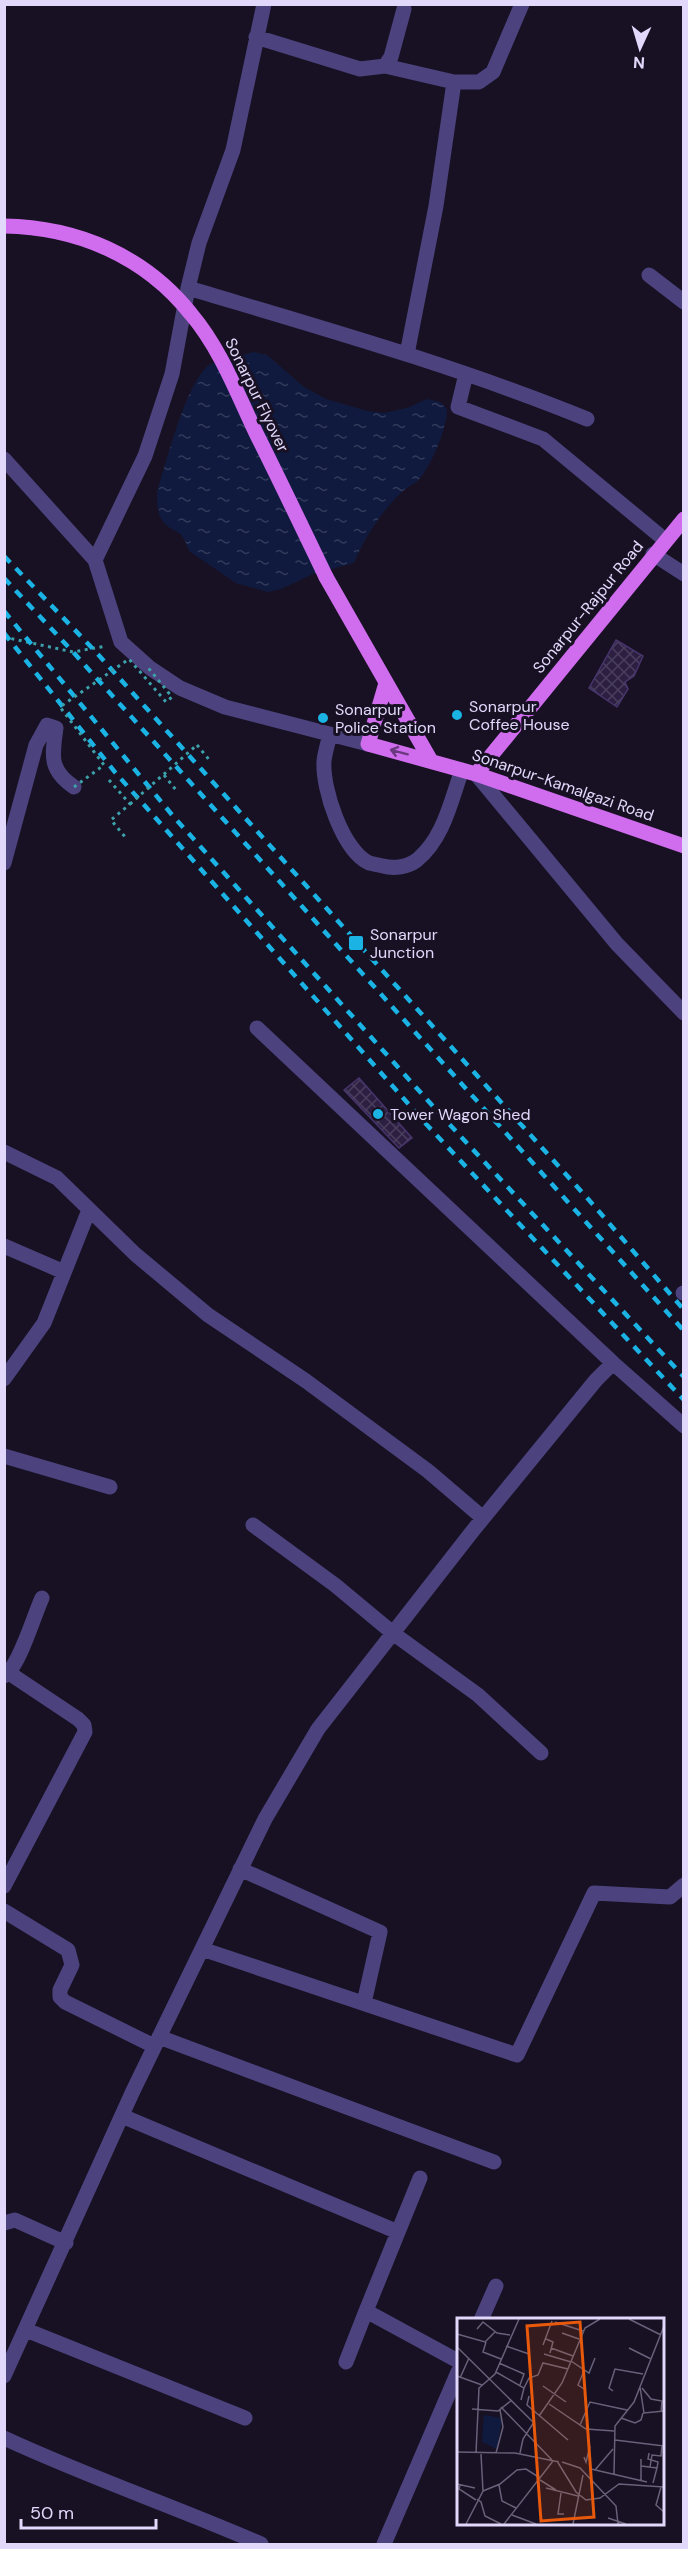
<svg xmlns="http://www.w3.org/2000/svg" width="688" height="2549" viewBox="0 0 688 2549" font-family="'DM Sans',sans-serif">
	<defs>
		<pattern id="water-ripples" width="26" height="14" patternUnits="userSpaceOnUse" patternTransform="scale(1.5)"><rect width="26" height="14" fill="#101a3e"/><path d="M2 4q2-2 4 0t4 0M15 11q2-2 4 0t4 0" fill="none" stroke="#323b5b"/></pattern>
		<pattern id="building-cross-hatch" width="8" height="8" patternUnits="userSpaceOnUse" patternTransform="scale(1.5)"><rect width="8" height="8" fill="#2c1f42"/><path d="M0 0l8 8M0 8l8-8" fill="none" stroke="#4a3f5e"/></pattern>
	</defs>
	<rect width="100%" height="100%" fill="#171123"/>
	<path fill="url(#water-ripples)" d="M253,352L267,355L304,387L326,399L367,411L384,413L407,408L427,399L440,402L447,409C447,428 433,461 421,477C417,483 408,486 403,491C382,510 365,537 354,563L313,574L281,589L268,592L236,583L189,551C181,524 173,536 162,520C157,513 157,500 157,492C167,461 185,386 208,366C218,358 240,356 253,352Z"/>
	<path fill="url(#building-cross-hatch)" stroke="#47346c" stroke-width="1.5" d="M616,640L643,656L634,676L625,682L628,689L617,707L589,688Z
		M359,1078L412,1138L399,1148L344,1090Z"/>
	<g fill="none" stroke-linecap="round" stroke-linejoin="round">
		<path stroke="#3da1aa" stroke-width="3" stroke-dasharray="3 4.5" stroke-linecap="butt" d="M4,637L73,652L106,646
			M197,745L211,762
			M164,775L176,790
			M109,780L130,804L111,820L126,838"/>
		<path stroke="#4c427d" stroke-width="15" d="M256,37L360,69L385,66L391,57L404,9
			M385,66L454,82L436,206L407,354
			M454,82H479L493,72L522,4
			M649,275L684,302
			M188,288C322,328 457,366 587,419
			M466,374L458,407L543,439L665,540
			M4,459L95,560L121,642L150,668L180,688L225,707L368,744
			M653,554L684,574
			M95,560L145,456L172,374L188,288L199,243L233,150L264,4
			M330,734C328,743 325,752 324,761C322,789 343,851 369,863C373,864 378,865 383,866C394,869 408,867 417,860C444,838 451,800 462,770
			M476,774L617,944L684,1013
			M4,863L36,745L47,725L56,728C52,756 49,770 74,787
			M257,1028L613,1363L684,1426
			M4,1152L57,1178L135,1254L208,1315L306,1381L428,1471L483,1518
			M4,1246L64,1272
			M683,1293H684
			M4,1379L44,1323L89,1210
			M4,1456L110,1487
			M253,1525L335,1585L394,1634L478,1695L541,1753
			M4,1676C19,1668 34,1615 42,1598
			M240,1869L380,1932L364,2003
			M4,1886L85,1732L84,1725L78,1719L9,1673
			M4,1911L68,1950L72,1965L60,1990V1997L65,2002L154,2046
			M202,1949L517,2055L594,1893L670,1897L684,1885
			M159,2037L494,2162
			M122,2116L398,2232
			M420,2178L366,2311L458,2361
			M4,2223L15,2220L66,2243
			M481,2320L496,2286
			M26,2330L245,2418
			M346,2362L366,2311
			M4,2376L132,2093L265,1819L318,1729L475,1528L596,1380L613,1363
			M4,2438C88,2477 176,2507 261,2544
			M384,2544L458,2372"/>
		<path stroke="#d06cee" stroke-width="15" d="M326,577L431,761
			M386,683L368,744L476,774L684,846
			M476,774L684,519"/>
		<path stroke="#1ab3e4" stroke-width="4.5" stroke-dasharray="9 8" stroke-linecap="butt" d="M4,556L94,650L589,1200L684,1310
			M4,578L73,652L684,1331
			M4,611L173,816L439,1113L684,1377
			M4,633L114,771L427,1125L684,1400"/>
		<path stroke="#3da1aa" stroke-width="3" stroke-dasharray="3 4.5" stroke-linecap="butt" d="M74,787L104,765L60,707L129,659L166,702L172,697L146,665
			M130,804L197,745"/>
		<path stroke="#d06cee" stroke-width="15" d="M4,226C77,227 145,256 191,314C220,348 237,393 256,433C280,481 303,529 326,577"/>
	</g>
	<defs><path id="oneway-shaft" d="M-6 0H5M1.5-3L5.5 0L1.5 3" fill="none" stroke-width="1.6" stroke-linecap="round" stroke-linejoin="round" transform="scale(1.5)"/></defs>
	<use stroke="#6a3a7e" href="#oneway-shaft" transform="translate(399 752) rotate(-165)"/>
	<g fill="#1ab3e4" stroke="#171123" stroke-width="2">
		<circle cx="457" cy="715" r="6"/>
		<circle cx="323" cy="718" r="6"/>
		<rect x="348" y="935" width="16" height="16" rx="3"/>
		<circle cx="378" cy="1114" r="6"/>
	</g>
	<g text-anchor="middle" dominant-baseline="central" stroke-width="6" stroke-linejoin="round" paint-order="stroke">
		<g font-size="16" fill="#e1d8fb" stroke="#171123">
			<text transform="translate(257 395) rotate(64)">Sonarpur Flyover</text>
			<text transform="translate(588 607) rotate(-51)">Sonarpur-Rajpur Road</text>
			<text transform="translate(563 785) rotate(19)">Sonarpur-Kamalgazi Road</text>
		</g>
		<g font-size="16" fill="#e1d8fb" stroke="#171123" text-anchor="start">
			<text x="469" y="706">Sonarpur<tspan x="469" dy="18">Coffee House</tspan></text>
			<text x="335" y="709">Sonarpur<tspan x="335" dy="18">Police Station</tspan></text>
			<text x="370" y="934">Sonarpur<tspan x="370" dy="18">Junction</tspan></text>
			<text x="390" y="1114">Tower Wagon Shed</text>
		</g>
	</g>
	<g transform="translate(457 2318)">
		<rect width="207" height="207" fill="#171123"/>
		<path d="M27,97L45,100L40,131L25,124Z" fill="#101a3e"/>
		<path fill="none" stroke="#686179" stroke-width="1.5" d="M172,1L204,17M98,4L126,13M20,11L26,4L40,15L53,17M105,15L122,21M0,16L28,24L38,14M89,21L96,24L93,35M29,24L26,34L44,41M86,27L95,3M49,28L72,36M0,29L77,105M94,30L116,38M172,30L194,41M87,36L114,44M114,43L132,55L138,40M42,45L67,56L63,67M127,53L121,67L127,71M39,54L67,70L64,82M0,58L25,67M3,60L12,40M86,68L109,84M183,69L187,95L207,93M67,70L72,60L81,57L86,45L111,51M185,70L194,81L205,83L204,94M156,73L152,70L158,51L186,56M72,78L70,87L111,122M92,86L129,111L157,113M44,89L95,142M15,91L41,93L55,82M82,98L105,65L128,10L143,1M164,100L178,105L184,102L186,95M123,107L133,84L170,92M158,122L207,128M0,134L58,135L102,144M19,135L22,70L38,56L62,1M39,135L46,109L43,92M63,135L66,121L77,104M192,135L191,141L201,144L200,150M127,139L129,144L133,128M100,143L119,174L129,182L143,180L162,166L207,169M105,144L123,150L159,188L161,206M184,148L200,150L196,165M193,149L195,137L204,138L205,127M134,151L190,164M138,152L156,131M157,156L158,108L177,84L207,8M83,162L99,172M184,162V141M0,166L18,170M3,167L2,171L19,182M42,167L45,183L59,190M204,169L199,187L207,194M89,170L121,178M26,173L43,166L60,152L69,151L83,160M104,175L101,196H107M20,181L24,184L28,198L44,206M55,197L79,206M151,200L169,206M9,206L26,173L24,136M47,206L96,143M116,206L126,157"/>
		<path fill="#e8590c" fill-opacity="0.15" stroke="#e8590c" stroke-width="3" d="M123,4L137,199L84,203L70,8Z"/>
		<rect width="207" height="207" fill="none" stroke="#e1d8fb" stroke-width="3"/>
	</g>
	<rect width="688" height="2549" fill="none" stroke="#e1d8fb" stroke-width="12"/>
	<g transform="translate(640 48) rotate(184)" stroke="#171123" stroke-width="4.5" paint-order="stroke">
	<path d="M0-4.5L10 22L0 15L-10 22Z" fill="#e1d8fb"/>
	<text y="-9" font-size="16" font-weight="bold" text-anchor="middle" fill="#e1d8fb">N</text>
	</g>
	<path d="M21 2519v9h135v-9" fill="none" stroke="#e1d8fb" stroke-width="3"/>
	<text x="30" y="2519" font-size="18" fill="#e1d8fb" stroke="#171123" stroke-width="4.5" paint-order="stroke">50 m</text>
</svg>
